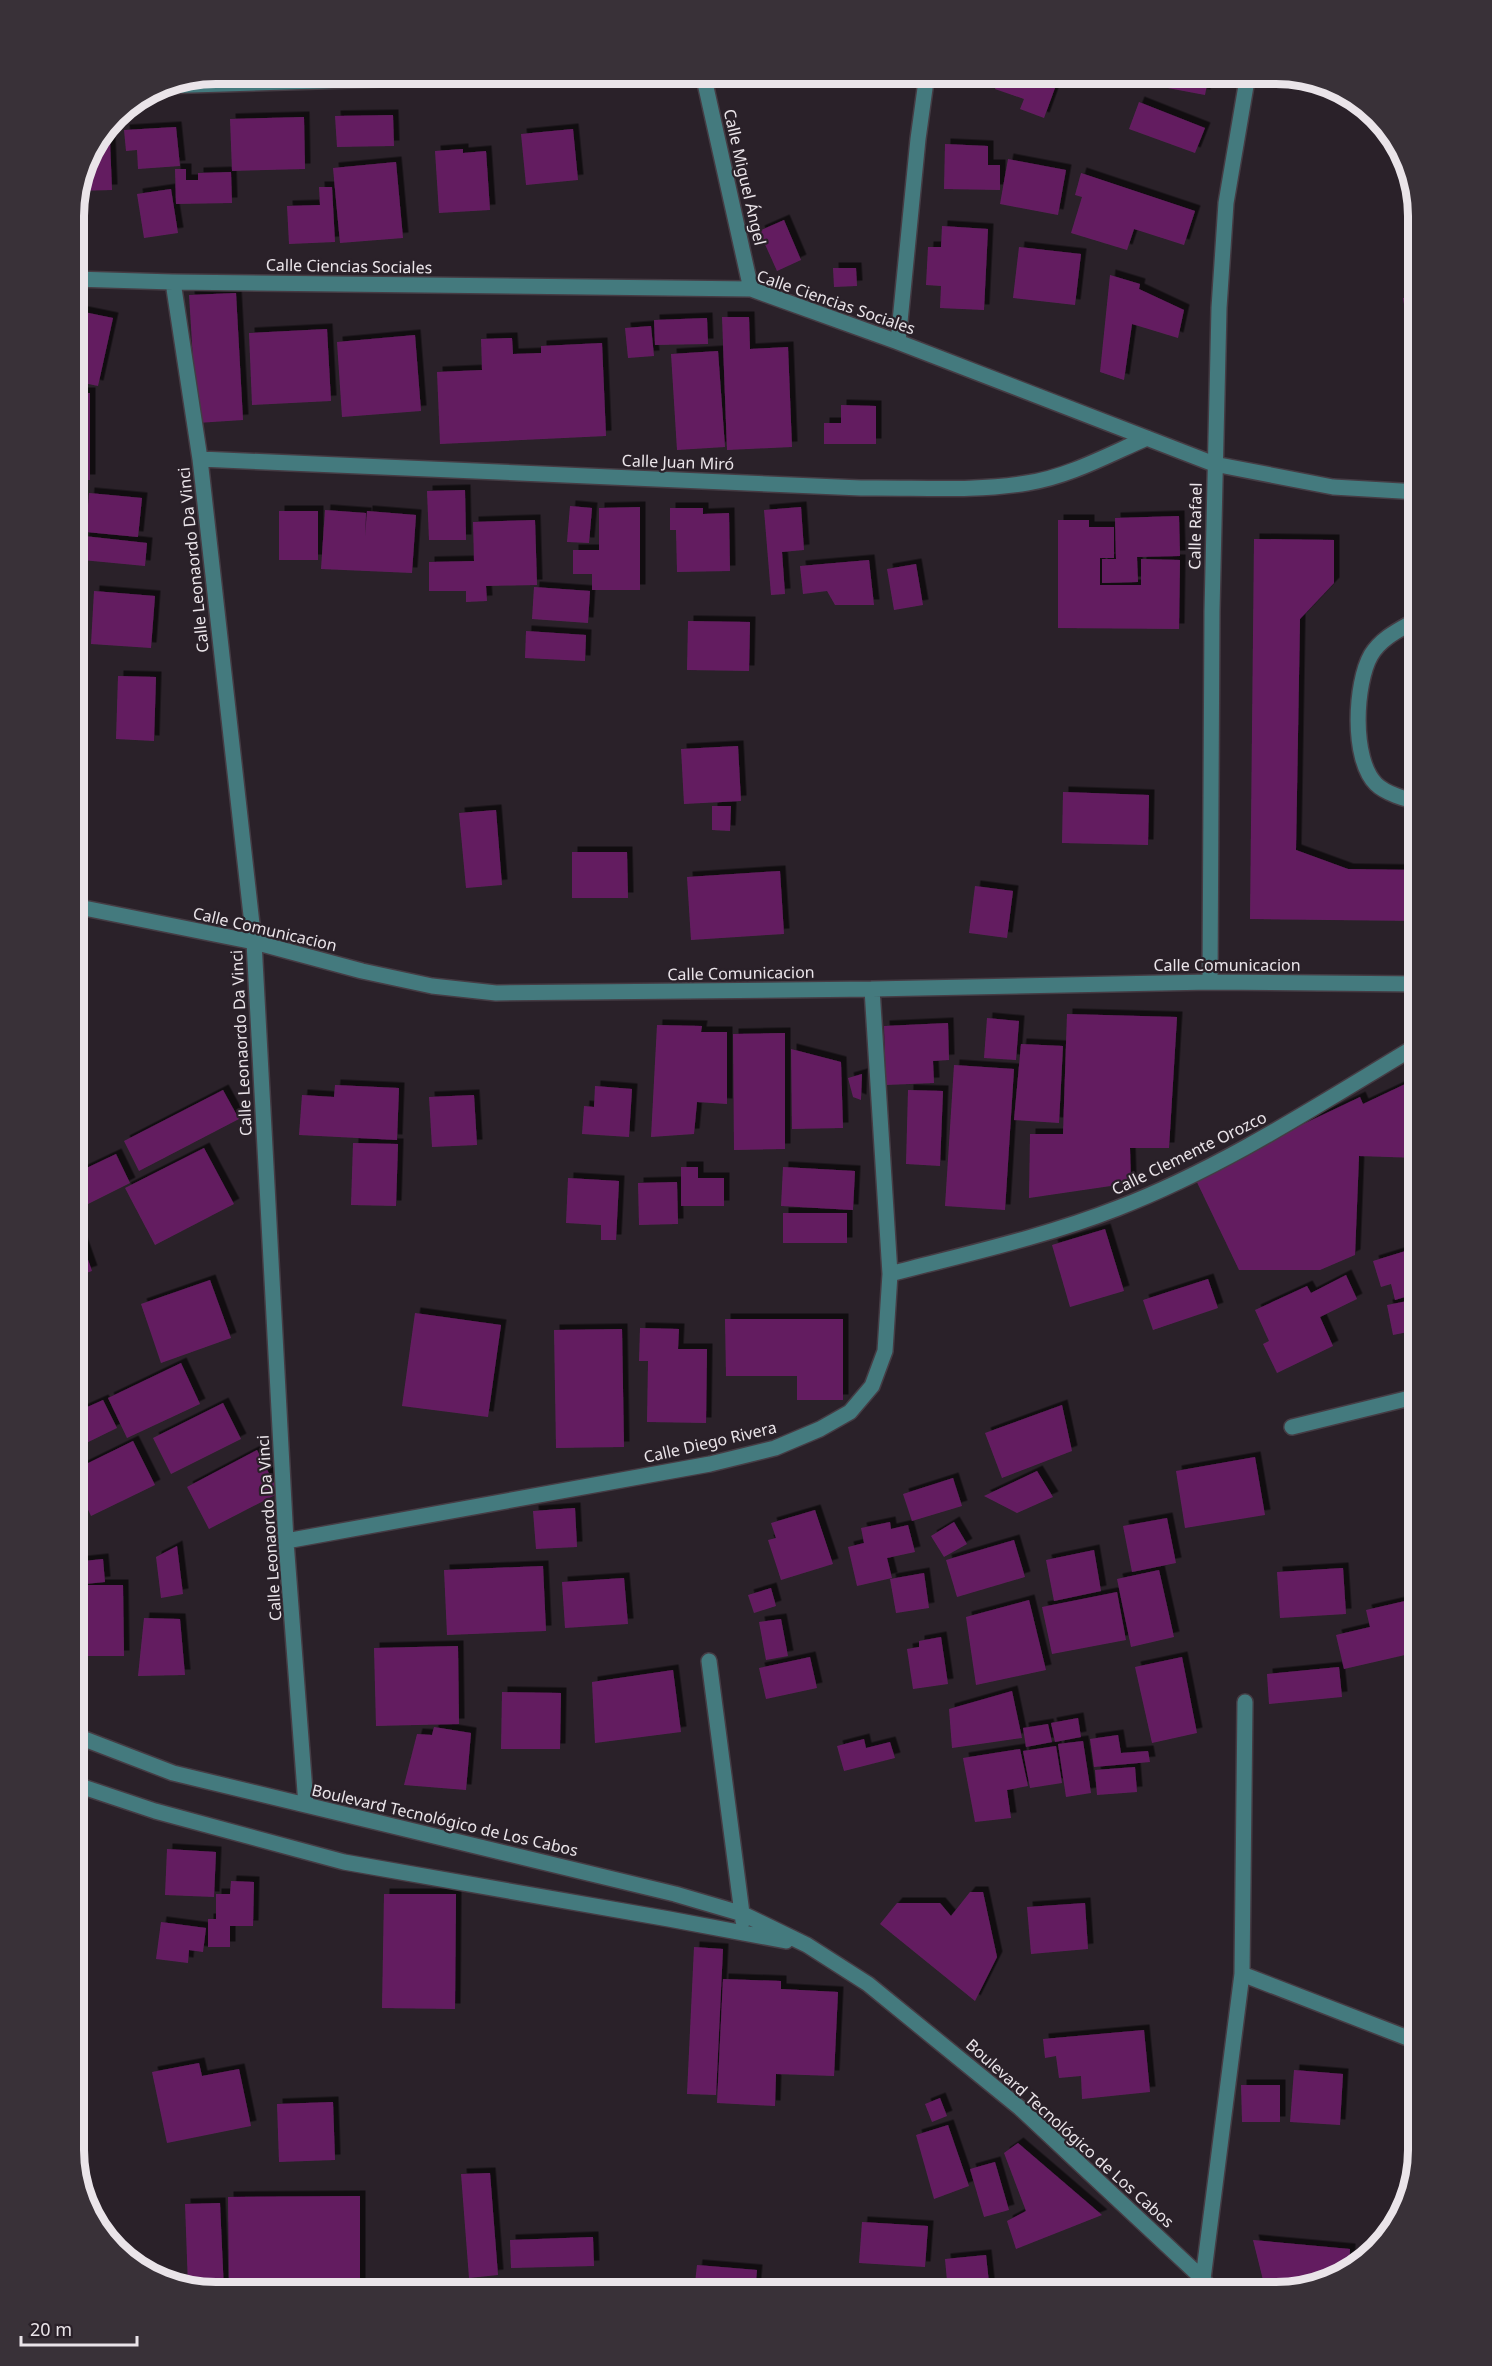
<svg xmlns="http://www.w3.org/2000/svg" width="1492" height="2366" viewBox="0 0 1492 2366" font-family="'Noto Sans',sans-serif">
	<defs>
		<filter id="shadow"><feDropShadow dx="5.5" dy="-5.5" stdDeviation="0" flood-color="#0009"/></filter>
	</defs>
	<rect width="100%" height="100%" fill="#2a2129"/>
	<path fill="#631f60" filter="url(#shadow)" d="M1001,74H1051L1059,77L1044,118L1020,109L1024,99L995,89Z
		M1160,74H1209L1205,95L1157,86Z
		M1139,102L1205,128L1195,153L1129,129Z
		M393,115L394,146L337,147L335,116Z
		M304,117L305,169L232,171L230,119Z
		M176,127L180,166L138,169L137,150L126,151L124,130Z
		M573,129L578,180L526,185L521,134Z
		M98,141H110L112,190L77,191L85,161Z
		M945,144L988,146V165H1000V190L944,189Z
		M463,149V153L486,151L490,210L439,213L435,151Z
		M1008,159L1066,170L1058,215L1000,204Z
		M396,162L403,238L340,243L333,168Z
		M175,169H186V180H198V173L231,172L232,203L176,204Z
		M1081,173L1195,211L1184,245L1134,229L1127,250L1071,233L1082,197L1075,195Z
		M319,187H332L335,242L289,244L287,206L320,205Z
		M171,189L178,233L144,238L137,194Z
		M1412,204H1415L1418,225Z
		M784,220L801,260L777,271L759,231Z
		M942,226L988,229L984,310L940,308L941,286L926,285L928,247H941Z
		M1019,247L1081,254L1075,305L1013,298Z
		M833,268H856L857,286L834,287Z
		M1110,275L1140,284L1139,289L1184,310L1178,338L1132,324L1124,380L1100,372Z
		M236,293L243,420L197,423L189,295Z
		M1418,295V349L1411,350L1403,298Z
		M74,310L113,318L98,386L74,381Z
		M722,317H749L750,349L788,347L792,447L727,450Z
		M707,318L708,344L655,345L654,320Z
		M651,326L654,356L628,358L625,328Z
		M327,329L331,401L252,405L249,333Z
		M415,335L421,411L342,417L337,342Z
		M512,338L513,354L541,353V346L602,343L606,436L440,444L437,372L482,370L481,339Z
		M718,351L725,447L677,450L671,354Z
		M74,393H90V480H74Z
		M841,405L876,406V444H824V423H841Z
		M465,490L466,540H429L427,491Z
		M89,493L142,498L138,537L86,532Z
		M570,506L592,508L589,543L567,542Z
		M640,507V590H592V574H573V550H599V508Z
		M801,507L804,550L782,552L785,594L771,595L764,510Z
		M670,508H703V514L729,513L730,571L677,572L676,530H670Z
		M325,510L366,513L365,537L367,511L416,515L412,573L321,569Z
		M279,511H318V560H279Z
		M1179,516L1180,556L1137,557L1138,582L1102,583V559H1116L1115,518Z
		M535,520L537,585L486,586L487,601L466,602V591H429V562L474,561L473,522Z
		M1058,520H1089V527H1114V558H1100V585H1141V559L1180,560L1179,629L1058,628Z
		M84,536L147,543L145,566L82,560Z
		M1254,539L1334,540V583L1300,619L1296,850L1348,869L1418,870V921L1250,919Z
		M869,560L874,605H835L827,591L803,594L800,566Z
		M916,564L923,605L894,610L887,569Z
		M534,587L590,591L588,623L532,619Z
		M94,591L155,596L151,648L91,644Z
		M688,621L750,622L749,671L687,670Z
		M526,631L586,635L585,661L525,658Z
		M118,676L156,677L154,741L116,739Z
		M738,746L741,801L684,804L681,749Z
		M1063,792L1149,795L1148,845L1062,843Z
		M712,806H731L730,831L712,830Z
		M496,810L502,885L466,888L459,813Z
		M572,852H627L628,898H572Z
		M780,871L784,934L691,940L687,877Z
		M975,886L1013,891L1007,938L969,933Z
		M1067,1014L1177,1017L1169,1148H1130L1131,1183L1029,1198L1030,1134H1063Z
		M987,1018L1019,1021L1016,1060L984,1058Z
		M948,1023L949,1060L933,1061L934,1083L886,1085L884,1026Z
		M657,1025L702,1026L701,1032H727V1104L697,1102L694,1134L651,1137Z
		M785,1033V1149L734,1150L733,1034Z
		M1021,1044L1063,1046L1059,1123L1014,1120Z
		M791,1049L841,1062L843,1128L792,1129Z
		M954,1065L1014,1069L1005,1210L945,1206Z
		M862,1074L861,1100L853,1097L848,1078Z
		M1418,1078V1158L1359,1156L1355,1255L1320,1270H1239L1194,1176L1360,1097L1363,1104Z
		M335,1085L399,1088L397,1140L299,1135L302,1095L334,1097Z
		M595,1086L632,1089L629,1137L582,1134L584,1106L594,1107Z
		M223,1090L239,1119L139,1171L124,1141Z
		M908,1090L943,1091L940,1166L906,1164Z
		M474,1095L477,1145L432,1147L429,1097Z
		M353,1143L398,1144L396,1206L351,1205Z
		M204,1148L234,1204L155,1245L125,1188Z
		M116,1154L130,1183L74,1211V1174Z
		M681,1167H698V1178H724V1206H681Z
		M783,1167L855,1171L853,1210L781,1206Z
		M568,1178L619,1181L616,1240H601V1225L566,1223Z
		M677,1182L678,1224L639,1225L638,1183Z
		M783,1213H847V1243H783Z
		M74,1220L92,1271L74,1277Z
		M1105,1229L1124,1291L1070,1307L1052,1245Z
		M1412,1249L1415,1260L1418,1259V1271L1416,1272L1418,1293L1395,1300L1391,1284L1381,1287L1373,1261Z
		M1346,1275L1357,1299L1320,1317L1333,1346L1277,1373L1263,1344L1269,1341L1255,1310L1307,1286L1311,1293Z
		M1208,1279L1218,1308L1153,1330L1143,1300Z
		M210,1280L231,1338L161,1363L141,1304Z
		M1418,1299V1330L1393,1335L1387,1305Z
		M415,1313L501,1325L488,1417L402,1406Z
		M725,1319H843V1400H797V1376H726Z
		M640,1328L679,1329L678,1349H707L706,1423L647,1422L648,1361H639Z
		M622,1329L624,1447L556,1448L554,1330Z
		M181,1363L200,1404L127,1438L108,1398Z
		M103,1400L117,1428L74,1449V1413Z
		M223,1403L241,1439L171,1474L153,1438Z
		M1062,1405L1072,1451L1002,1478L985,1433Z
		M133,1441L155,1485L91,1516L74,1480V1470Z
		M257,1450L279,1493L209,1529L187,1487Z
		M1255,1457L1265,1515L1185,1528L1176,1471Z
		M1037,1471L1053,1497L1017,1513L984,1496Z
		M953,1478L962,1506L912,1521L903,1494Z
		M575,1508L577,1547L536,1549L533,1511Z
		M815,1510L833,1564L781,1580L768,1540L776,1538L771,1523Z
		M1167,1518L1176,1563L1132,1572L1123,1526Z
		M890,1522L891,1529L908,1525L915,1552L887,1558L892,1578L857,1586L848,1547L864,1543L861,1528Z
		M954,1522L967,1544L944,1557L931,1536Z
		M1014,1540L1025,1577L957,1597L946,1560Z
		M177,1546L183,1594L161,1598L156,1557Z
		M1094,1550L1101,1591L1054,1601L1046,1560Z
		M103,1559L105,1582L74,1585V1562Z
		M543,1566L546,1631L447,1635L444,1570Z
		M1343,1568L1346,1614L1280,1618L1277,1572Z
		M1159,1570L1174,1637L1131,1647L1117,1579Z
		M924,1573L929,1608L896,1613L890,1579Z
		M624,1578L628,1624L565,1628L562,1582Z
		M79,1585H123L124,1656H79Z
		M771,1588L776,1606L754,1613L748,1595Z
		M1117,1592L1126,1640L1052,1654L1042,1607Z
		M1418,1598V1652L1344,1669L1336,1635L1370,1627L1366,1610Z
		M1029,1600L1046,1670L976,1685L966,1617Z
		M144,1618L180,1619L185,1675L138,1676Z
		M781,1619L788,1656L766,1660L759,1622Z
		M941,1637L948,1684L913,1689L907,1649L919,1647V1641Z
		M458,1646L459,1724L376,1726L374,1648Z
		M810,1657L817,1688L766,1699L759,1668Z
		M1182,1657L1197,1733L1152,1743L1135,1667Z
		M1339,1667L1342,1697L1269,1704L1267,1674Z
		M673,1670L681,1732L595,1743L592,1682Z
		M1012,1691L1022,1738L952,1748L949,1709Z
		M502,1692L561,1693L560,1749H501Z
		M1078,1718L1081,1737L1055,1742L1051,1723Z
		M1048,1724L1052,1742L1026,1747L1023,1728Z
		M434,1727L471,1733L466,1790L404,1785L417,1734L432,1735Z
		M1118,1735L1121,1753L1148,1751L1150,1762L1094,1767L1090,1739Z
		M864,1739L866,1748L890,1742L895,1758L844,1771L837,1746Z
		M1083,1741L1091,1793L1066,1797L1058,1744Z
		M1056,1746L1062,1783L1030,1788L1023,1751Z
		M1020,1749L1028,1786L1007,1790L1011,1818L975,1822L963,1758Z
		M1135,1767L1137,1792L1097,1795L1095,1770Z
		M167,1849L216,1852L214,1897L165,1895Z
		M231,1881L254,1882L253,1926H230V1947H208V1919H216V1894H230Z
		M970,1892H983L997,1957L975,2001L880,1924L897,1903H940L951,1916Z
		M384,1894H456L455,2009L382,2008Z
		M1085,1903L1088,1949L1031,1954L1027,1907Z
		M161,1922L206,1928L203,1952L189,1950L188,1963L156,1959Z
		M694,1947L723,1949L716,2095L687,2094Z
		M723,1979L781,1981V1989L838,1992L834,2076L776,2074L775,2106L717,2103Z
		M1144,2030L1150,2092L1082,2099L1081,2076L1059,2078L1056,2056L1045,2058L1043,2039Z
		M199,2063L202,2076L239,2069L251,2126L167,2143L152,2072Z
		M1294,2070L1343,2074L1340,2125L1290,2122Z
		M1241,2085H1280V2122H1242Z
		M940,2098L947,2116L932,2122L925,2104Z
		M333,2102L335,2160L279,2162L277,2104Z
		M948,2125L969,2186L934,2199L916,2135Z
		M1018,2143L1102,2215L1016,2249L1007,2221L1026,2211L1004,2153Z
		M995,2162L1009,2210L984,2217L970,2169Z
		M490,2173L498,2275L469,2278L461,2174Z
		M360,2196V2292H229L228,2197Z
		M220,2203L224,2292H207L188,2286L185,2204Z
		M862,2222L928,2226L925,2267L859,2263Z
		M593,2237L594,2266L511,2268L510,2240Z
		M1253,2240L1350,2249L1349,2269L1339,2278L1276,2292H1266Z
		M986,2255L990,2292H948L945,2259Z
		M697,2265L757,2270L755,2292H694Z"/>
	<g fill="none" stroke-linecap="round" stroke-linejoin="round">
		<g stroke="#453c44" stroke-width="18">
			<path id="minor" d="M703,74L751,289
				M160,86L542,74
				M74,279L173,282L751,289L898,342L1214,464L1333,487L1418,492
				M173,282L200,459L254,942L286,1541L306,1805
				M898,342L918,139L927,74
				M200,459L861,488C916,487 973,492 1027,483C1068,477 1108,455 1147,438
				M1418,801C1406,800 1385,793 1376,784C1351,759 1355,683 1371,655C1382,637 1401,629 1418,619
				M74,906L254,942L362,971L432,986L496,993L872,989L1210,982L1418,984
				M1210,982L1212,611L1219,308L1226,203L1248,74
				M890,1274C966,1254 1044,1237 1118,1208C1224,1167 1321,1103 1418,1045
				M1292,1427L1418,1396
				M286,1541L710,1464L775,1448L820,1429L850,1412L872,1386L885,1351L890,1274L872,989
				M709,1661L743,1921
				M74,1735L173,1773L675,1894L743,1914L807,1945L868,1984L1020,2108L1203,2279L1213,2292
				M74,1784L155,1811L344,1862L669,1919L786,1941
				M1242,1974L1418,2042
				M74,2125L81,2181
				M1203,2279L1242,1974L1245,1702"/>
		</g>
		<use href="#minor" stroke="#447a7e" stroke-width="15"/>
	</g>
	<g text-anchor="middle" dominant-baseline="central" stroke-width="4.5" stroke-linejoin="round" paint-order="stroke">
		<g font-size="16" fill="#eae4e9" stroke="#2a2129">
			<text transform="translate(745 177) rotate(77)">Calle Miguel Ángel</text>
			<text transform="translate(349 266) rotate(1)">Calle Ciencias Sociales</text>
			<text transform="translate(836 302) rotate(19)">Calle Ciencias Sociales</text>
			<text transform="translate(678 462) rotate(2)">Calle Juan Miró</text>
			<text transform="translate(1195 526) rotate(-89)">Calle Rafael</text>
			<text transform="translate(193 560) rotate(-96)">Calle Leonaordo Da Vinci</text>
			<text transform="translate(265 929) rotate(13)">Calle Comunicacion</text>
			<text x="1227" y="965">Calle Comunicacion</text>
			<text transform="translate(741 973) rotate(-1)">Calle Comunicacion</text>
			<text transform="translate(241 1043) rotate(-93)">Calle Leonaordo Da Vinci</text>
			<text transform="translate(1189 1153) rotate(-26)">Calle Clemente Orozco</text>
			<text transform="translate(710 1442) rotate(-13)">Calle Diego Rivera</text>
			<text transform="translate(269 1528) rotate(-94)">Calle Leonaordo Da Vinci</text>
			<text transform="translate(445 1820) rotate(13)">Boulevard Tecnológico de Los Cabos</text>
			<text transform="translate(1070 2133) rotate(42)">Boulevard Tecnológico de Los Cabos</text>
		</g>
	</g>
	<path d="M0 0H1492V2366H0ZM216 84H1276A132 132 0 0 1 1408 216V2150A132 132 0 0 1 1276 2282H216A132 132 0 0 1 84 2150V216A132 132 0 0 1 216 84Z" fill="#393138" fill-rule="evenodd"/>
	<path fill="none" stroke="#eae4e9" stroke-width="8" d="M216 84H1276A132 132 0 0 1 1408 216V2150A132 132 0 0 1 1276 2282H216A132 132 0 0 1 84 2150V216A132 132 0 0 1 216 84Z"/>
	<path d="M21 2336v9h116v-9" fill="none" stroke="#eae4e9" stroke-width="3"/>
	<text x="30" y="2336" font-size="18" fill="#eae4e9" stroke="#2a2129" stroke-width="4.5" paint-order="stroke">20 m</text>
</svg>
